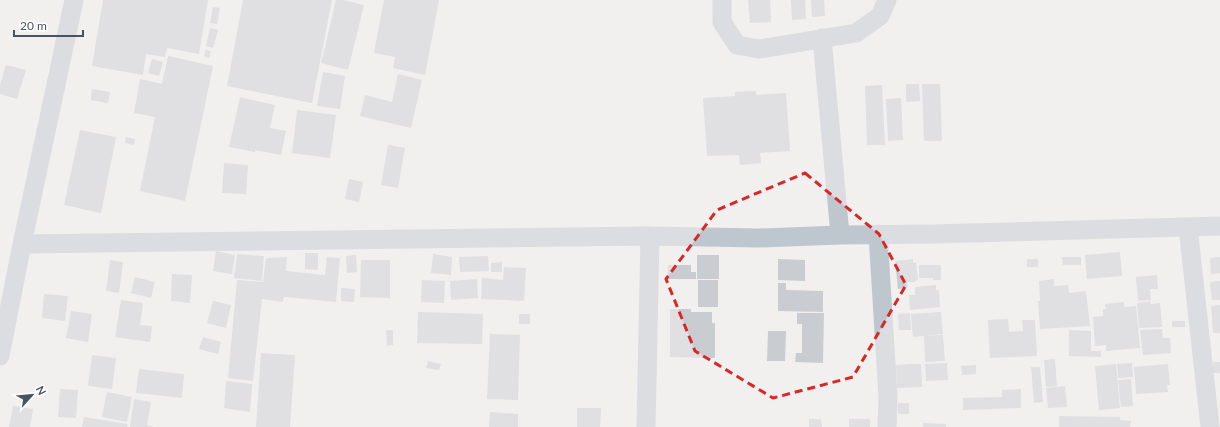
<svg xmlns="http://www.w3.org/2000/svg" width="1220" height="427" viewBox="0 0 1220 427" font-family="Lato,sans-serif">
	<rect width="100%" height="100%" fill="#f2efef"/>
	<path fill="#c9cdd2" d="M103,0H208L199,54L167,48L165,57L146,54L143,75L92,66Z
		M243,0H332L312,103L227,86Z
		M336,0H343L364,5L348,70L321,63Z
		M384,0H439L425,75L393,68L395,57L374,53Z
		M748,0H770L771,22L750,23Z
		M791,0H805L806,19L792,20Z
		M811,0H824L825,16L812,17Z
		M213,7L220,8L217,24L210,23Z
		M210,28L218,30L213,48L206,46Z
		M205,50L211,51L209,58L204,56Z
		M168,56L213,66L185,201L140,191L155,117L134,113L140,79L162,84Z
		M152,59L163,62L159,76L148,73Z
		M6,65L26,70L17,99L0,94V85Z
		M323,72L345,76L340,109L317,106Z
		M398,74L422,80L411,128L360,116L365,95L392,102Z
		M906,84H919L920,101L906,102Z
		M922,84H940L942,141H924Z
		M882,85L885,145H867L865,86Z
		M92,89L110,92L108,103L91,100Z
		M756,91V95L786,93L790,151L760,153L761,163L740,165L739,155L707,156L703,98L735,96V92Z
		M240,97L275,105L270,128L286,131L281,155L255,150V152L229,147Z
		M901,98L903,140L888,141L886,99Z
		M297,110L336,115L330,158L292,153Z
		M80,130L116,137L101,213L64,205Z
		M126,137L135,139L134,145L125,143Z
		M388,145L405,148L398,188L381,185Z
		M224,163L248,165L246,194L222,193Z
		M349,179L363,182L359,202L345,199Z
		M216,251L235,255L232,274L213,271Z
		M1120,252L1122,276L1087,279L1085,255Z
		M305,253H318V270L305,269Z
		M237,254L264,256L262,281L234,278Z
		M433,254L452,257L451,275L431,273Z
		M356,255L357,272L347,273L346,256Z
		M697,255H719V279H697Z
		M488,256L489,271L460,272L459,257Z
		M287,257L286,271L325,275L327,257L340,258L336,302L284,297L283,302L262,299L253,381L228,378L237,280L263,282L266,258Z
		M1062,257H1081V265H1063Z
		M1220,257V273L1211,274L1210,258Z
		M778,259L805,260V281L778,280Z
		M913,259V263L916,262L918,280L915,281V282H907L908,288L898,289L895,261Z
		M1027,259H1038V267H1027Z
		M110,260L123,262L119,293L106,291Z
		M361,260H390V298L360,297Z
		M502,262V272H491V263Z
		M668,265H691V272H696V279H667Z
		M919,265H941V280H933V278H919Z
		M504,267L526,268L524,301L481,299L482,278L503,280Z
		M172,274L192,275L190,303L171,301Z
		M1157,275L1158,289H1150L1151,300L1138,301L1136,277Z
		M135,277L155,282L151,298L131,293Z
		M477,279L478,298L451,300L450,281Z
		M1054,279V286L1068,285L1069,293L1086,291L1090,326L1040,329L1038,301H1040L1039,281Z
		M422,280L445,281L444,303L421,302Z
		M698,280H718V307H698Z
		M1220,281V300H1212L1210,282Z
		M778,283H786V290L823,291V312L778,311Z
		M936,285V290H939L940,307L910,310L909,295H915V287Z
		M341,288L355,289L354,302L341,301Z
		M44,294L68,296L65,321L42,318Z
		M121,300L143,303L140,325L152,326L150,342L115,337Z
		M213,301L231,305L226,328L207,323Z
		M1150,301L1151,304L1160,303L1162,327L1139,328L1137,303Z
		M1124,302V307L1136,306L1140,348L1106,351V345L1095,346L1093,317L1103,316V309H1106L1105,304Z
		M1220,305V333H1213L1211,306Z
		M670,309H691V312H712V323H715V358L670,357Z
		M71,311L92,314L88,342L66,338Z
		M418,312L483,314L482,344L417,343Z
		M941,312L943,334L913,337L911,314Z
		M797,313H824L823,363L795,362L796,353H802V324H797Z
		M910,313L911,330H899L898,314Z
		M519,314H530V324H519Z
		M1008,319L1009,332L1023,331L1022,320H1035L1037,356L990,358L988,320Z
		M1172,321H1185V327H1172Z
		M1162,329L1163,338H1170L1171,353L1143,355L1140,330Z
		M386,330H393V345L387,346Z
		M1069,330L1091,331V351H1101V357L1069,356Z
		M768,331H786L785,361H767Z
		M490,334L520,335L518,400L487,399Z
		M943,335L945,361L925,362L924,336Z
		M203,337L221,342L218,354L199,349Z
		M261,353L295,355L290,427H256Z
		M92,355L116,358L112,389L88,386Z
		M1055,359L1057,386L1046,387L1044,360Z
		M428,361L441,364L439,370L426,368Z
		M1213,362H1220V373H1213Z
		M947,363L948,380L926,381L925,364Z
		M1132,363L1133,377L1118,378L1117,364Z
		M910,364H921L922,387L897,388L896,365L910,364V380Z
		M1116,364L1120,408L1099,410L1095,366Z
		M1168,364L1170,385H1167L1168,392L1136,394L1134,367Z
		M976,365V374L962,375L961,366Z
		M1031,367H1040L1043,402L1034,403Z
		M139,369L184,374L182,398L136,393Z
		M1131,379L1133,406L1121,407L1118,380Z
		M226,381L252,384L250,412L224,408Z
		M1065,386L1067,407L1048,408L1046,388Z
		M60,389L78,390L76,418L58,417Z
		M1021,389V408L963,410V398L1002,397V390Z
		M107,392L132,397L127,422L102,417Z
		M134,399L151,402L147,425L154,427H130Z
		M898,403H909V414H898Z
		M13,406L33,409L30,427H9Z
		M577,408H601L600,427H577Z
		M490,412L518,414V427H489Z
		M1059,416L1120,417V420L1131,421L1130,427H1059Z
		M84,417L128,424L127,427H82Z
		M809,419H821L822,427H809Z
		M849,419H870V427H849Z
		M923,423L946,424V427H923Z"/>
	<g fill="none" stroke-linecap="round" stroke-linejoin="round">
		<path stroke="#bec7ce" stroke-width="19" d="M722,0V22L737,45L759,49L856,33L880,16L887,0
			M822,38L840,235
			M1188,227L1210,427
			M878,234L888,397L887,427
			M22,244L650,236L759,238L840,235L933,234L1220,226
			M0,356L22,244L74,0
			M646,427L650,236"/>
	</g>
	<path d="M0 0H1220V427H0ZM805,173L879,234L906,285L853,377L773,398L695,351L666,279L717,210Z" fill="#f2efef" fill-opacity=".55" fill-rule="evenodd"/>
	<path fill="none" stroke="#d62828" stroke-width="3" stroke-dasharray="8 5" stroke-linejoin="round" d="M805,173L879,234L906,285L853,377L773,398L695,351L666,279L717,210Z"/>
	<g transform="translate(32 395) rotate(63)" stroke="#ffffff" stroke-width="3" paint-order="stroke">
	<path d="M0-3L7 15L0 10L-7 15Z" fill="#48545d"/>
	<text y="-6" font-size="11" font-weight="bold" text-anchor="middle" fill="#48545d">N</text>
	</g>
	<path d="M14 30v6h69v-6" fill="none" stroke="#48545d" stroke-width="2"/>
	<text x="20" y="30" font-size="12" fill="#48545d" stroke="#ffffff" stroke-width="3" paint-order="stroke">20 m</text>
</svg>
